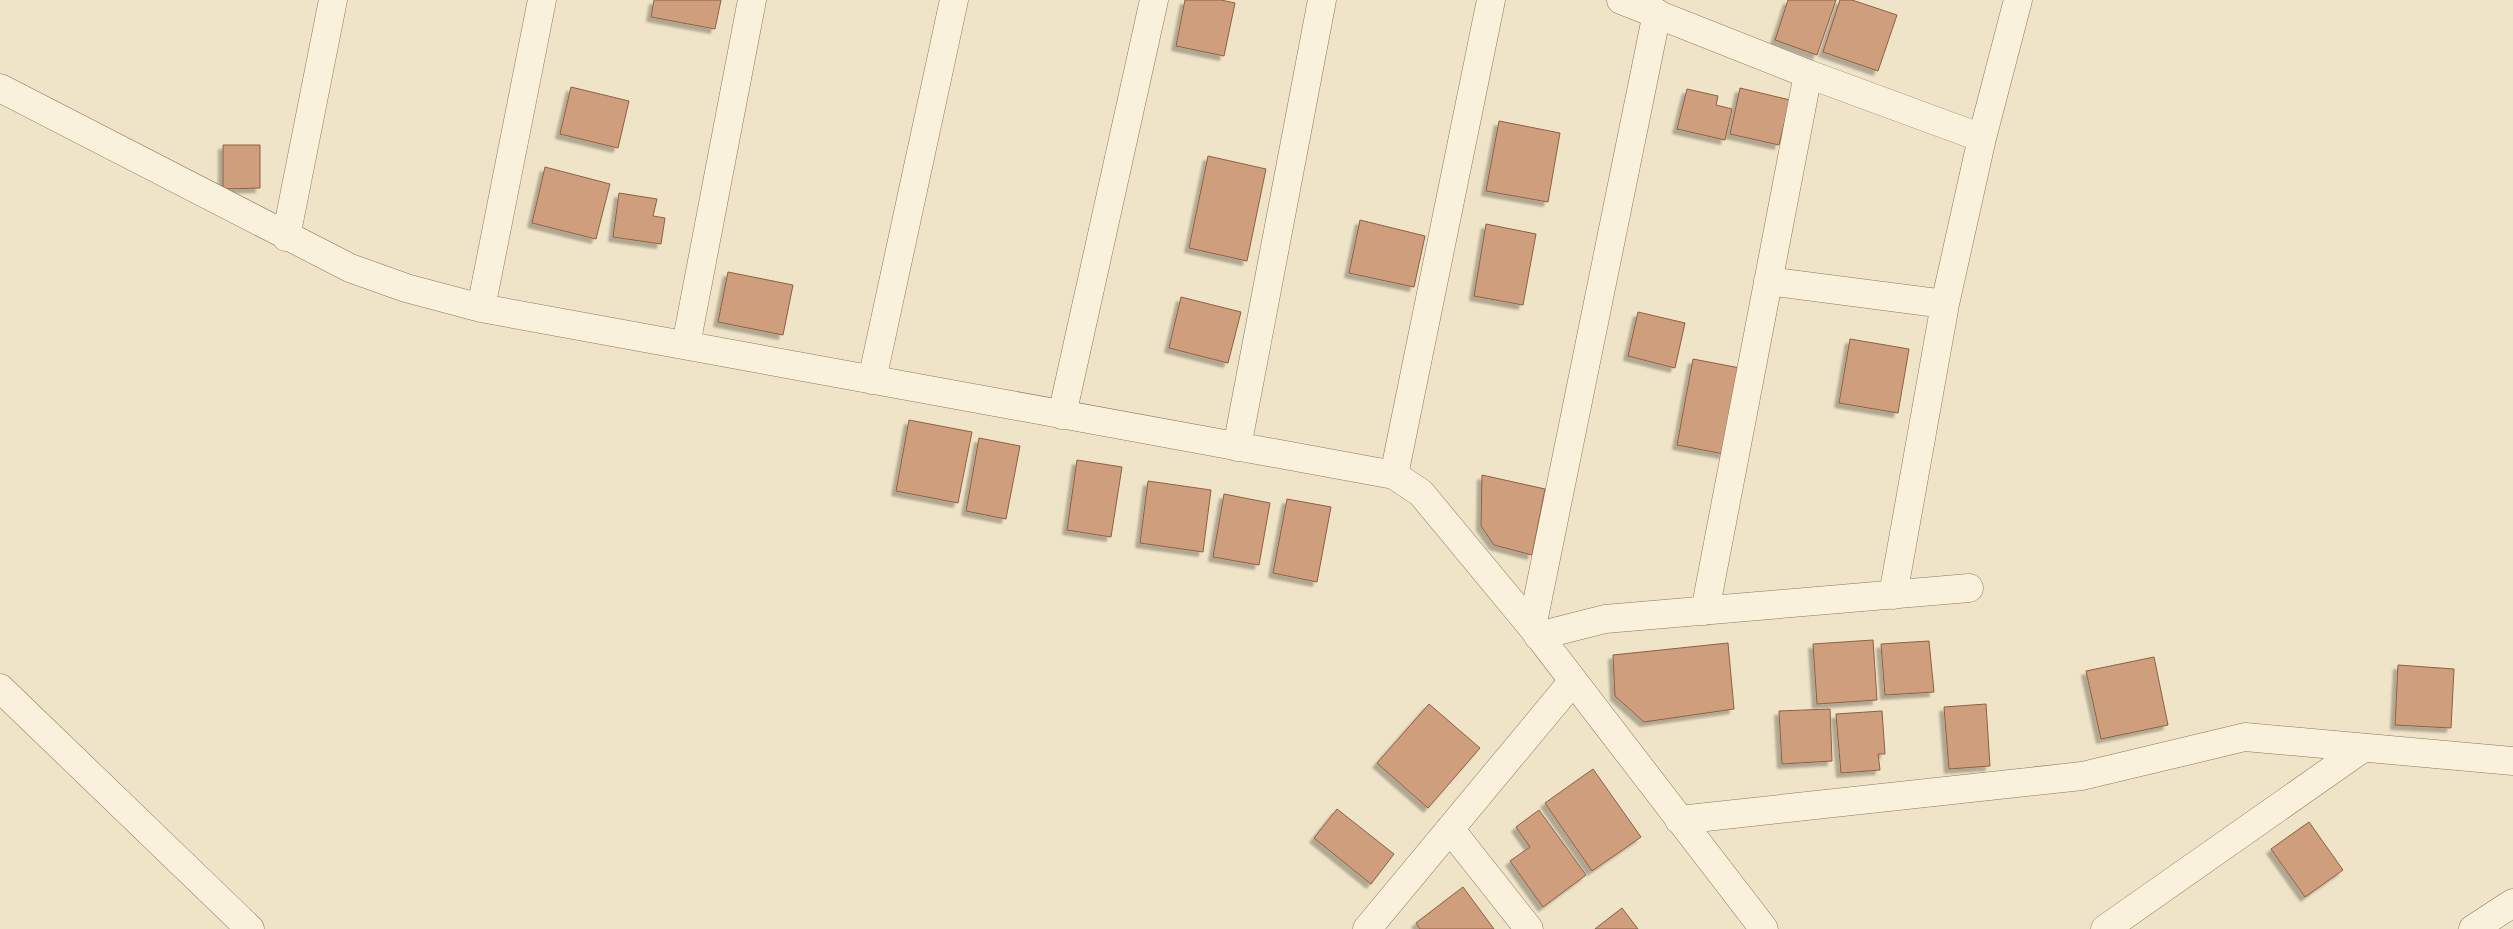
<svg xmlns="http://www.w3.org/2000/svg" width="2513" height="929" viewBox="0 0 2513 929" font-family="'Playfair Display',serif">
	<defs>
		<filter id="shadow"><feDropShadow dx="-4.5" dy="4.5" stdDeviation="1" flood-color="#0004"/></filter>
	</defs>
	<rect width="100%" height="100%" fill="#f0e4c8"/>
	<path fill="#cf9f7d" stroke="#8d5f41" filter="url(#shadow)" d="M654,0H721L715,29L651,17Z
		M1185,0H1221L1235,3L1224,56L1176,46Z
		M1788,0H1836L1817,55L1775,40Z
		M1840,0H1852L1897,15L1878,71L1823,52Z
		M571,87L629,101L618,148L560,134Z
		M1740,88L1790,100L1779,145L1730,134Z
		M1687,89L1718,96L1716,105L1732,109L1725,140L1677,129Z
		M1499,121L1560,133L1548,202L1486,191Z
		M223,145H260V188L223,189Z
		M1208,156L1266,169L1247,261L1189,248Z
		M545,167L610,184L596,239L532,223Z
		M619,193L657,199L653,216L665,218L661,244L613,237Z
		M1360,220L1425,236L1414,287L1349,273Z
		M1486,224L1536,234L1523,305L1474,296Z
		M728,272L793,285L783,335L718,322Z
		M1181,297L1241,312L1228,363L1169,348Z
		M1638,312L1685,323L1675,368L1628,356Z
		M1850,339L1909,349L1898,413L1839,403Z
		M1693,359L1740,368L1724,454L1677,445Z
		M909,420L972,432L958,503L896,491Z
		M979,438L1020,446L1006,519L966,511Z
		M1077,460L1122,467L1111,537L1067,530Z
		M1482,475L1545,489L1532,555L1494,545L1481,526Z
		M1148,481L1211,490L1203,552L1140,543Z
		M1224,494L1270,503L1259,565L1213,557Z
		M1287,499L1331,507L1317,582L1273,573Z
		M1873,640L1877,700L1817,704L1813,644Z
		M1929,641L1934,692L1885,695L1881,644Z
		M1728,643L1734,709L1644,722L1615,696L1613,655Z
		M2154,657L2168,725L2101,739L2086,671Z
		M2398,665L2454,669L2451,728L2395,725Z
		M1429,704L1480,748L1428,808L1377,763Z
		M1986,704L1990,766L1949,769L1944,707Z
		M1830,709L1832,761L1782,764L1779,711Z
		M1882,711L1885,754H1878L1880,770L1841,773L1836,714Z
		M1593,769L1641,837L1592,871L1545,803Z
		M1337,809L1394,854L1371,884L1314,838Z
		M1539,810L1586,875L1543,907L1510,861L1530,847L1516,827Z
		M2309,822L2343,870L2305,897L2271,849Z
		M1463,887L1494,929H1420L1416,923Z
		M1622,908L1638,929H1595Z"/>
	<g fill="none" stroke-linecap="round" stroke-linejoin="round">
		<g stroke="#8d765c" stroke-width="29">
			<path id="minor" d="M1621,0L1808,74L1982,138
				M0,88L350,268L406,288L481,308L1394,475L1421,493L1532,627L1764,929
				M286,237L333,0
				M1768,281L1945,304
				M481,308L542,0
				M686,345L752,0
				M872,380L954,0
				M1062,415L1154,0
				M1237,447L1322,0
				M1394,475L1491,0
				M1893,595L1945,304L1982,138L2018,0
				M1705,611L1808,74
				M1532,627L1657,13
				M1538,636L1605,619L1969,588
				M0,688L250,929
				M1679,820L2082,776L2245,737L2513,761
				M1450,829L1529,929
				M1367,929L1573,681
				M2105,929L2363,748
				M2473,929L2513,903"/>
		</g>
		<use href="#minor" stroke="#faf1dc" stroke-width="28"/>
	</g>
</svg>
